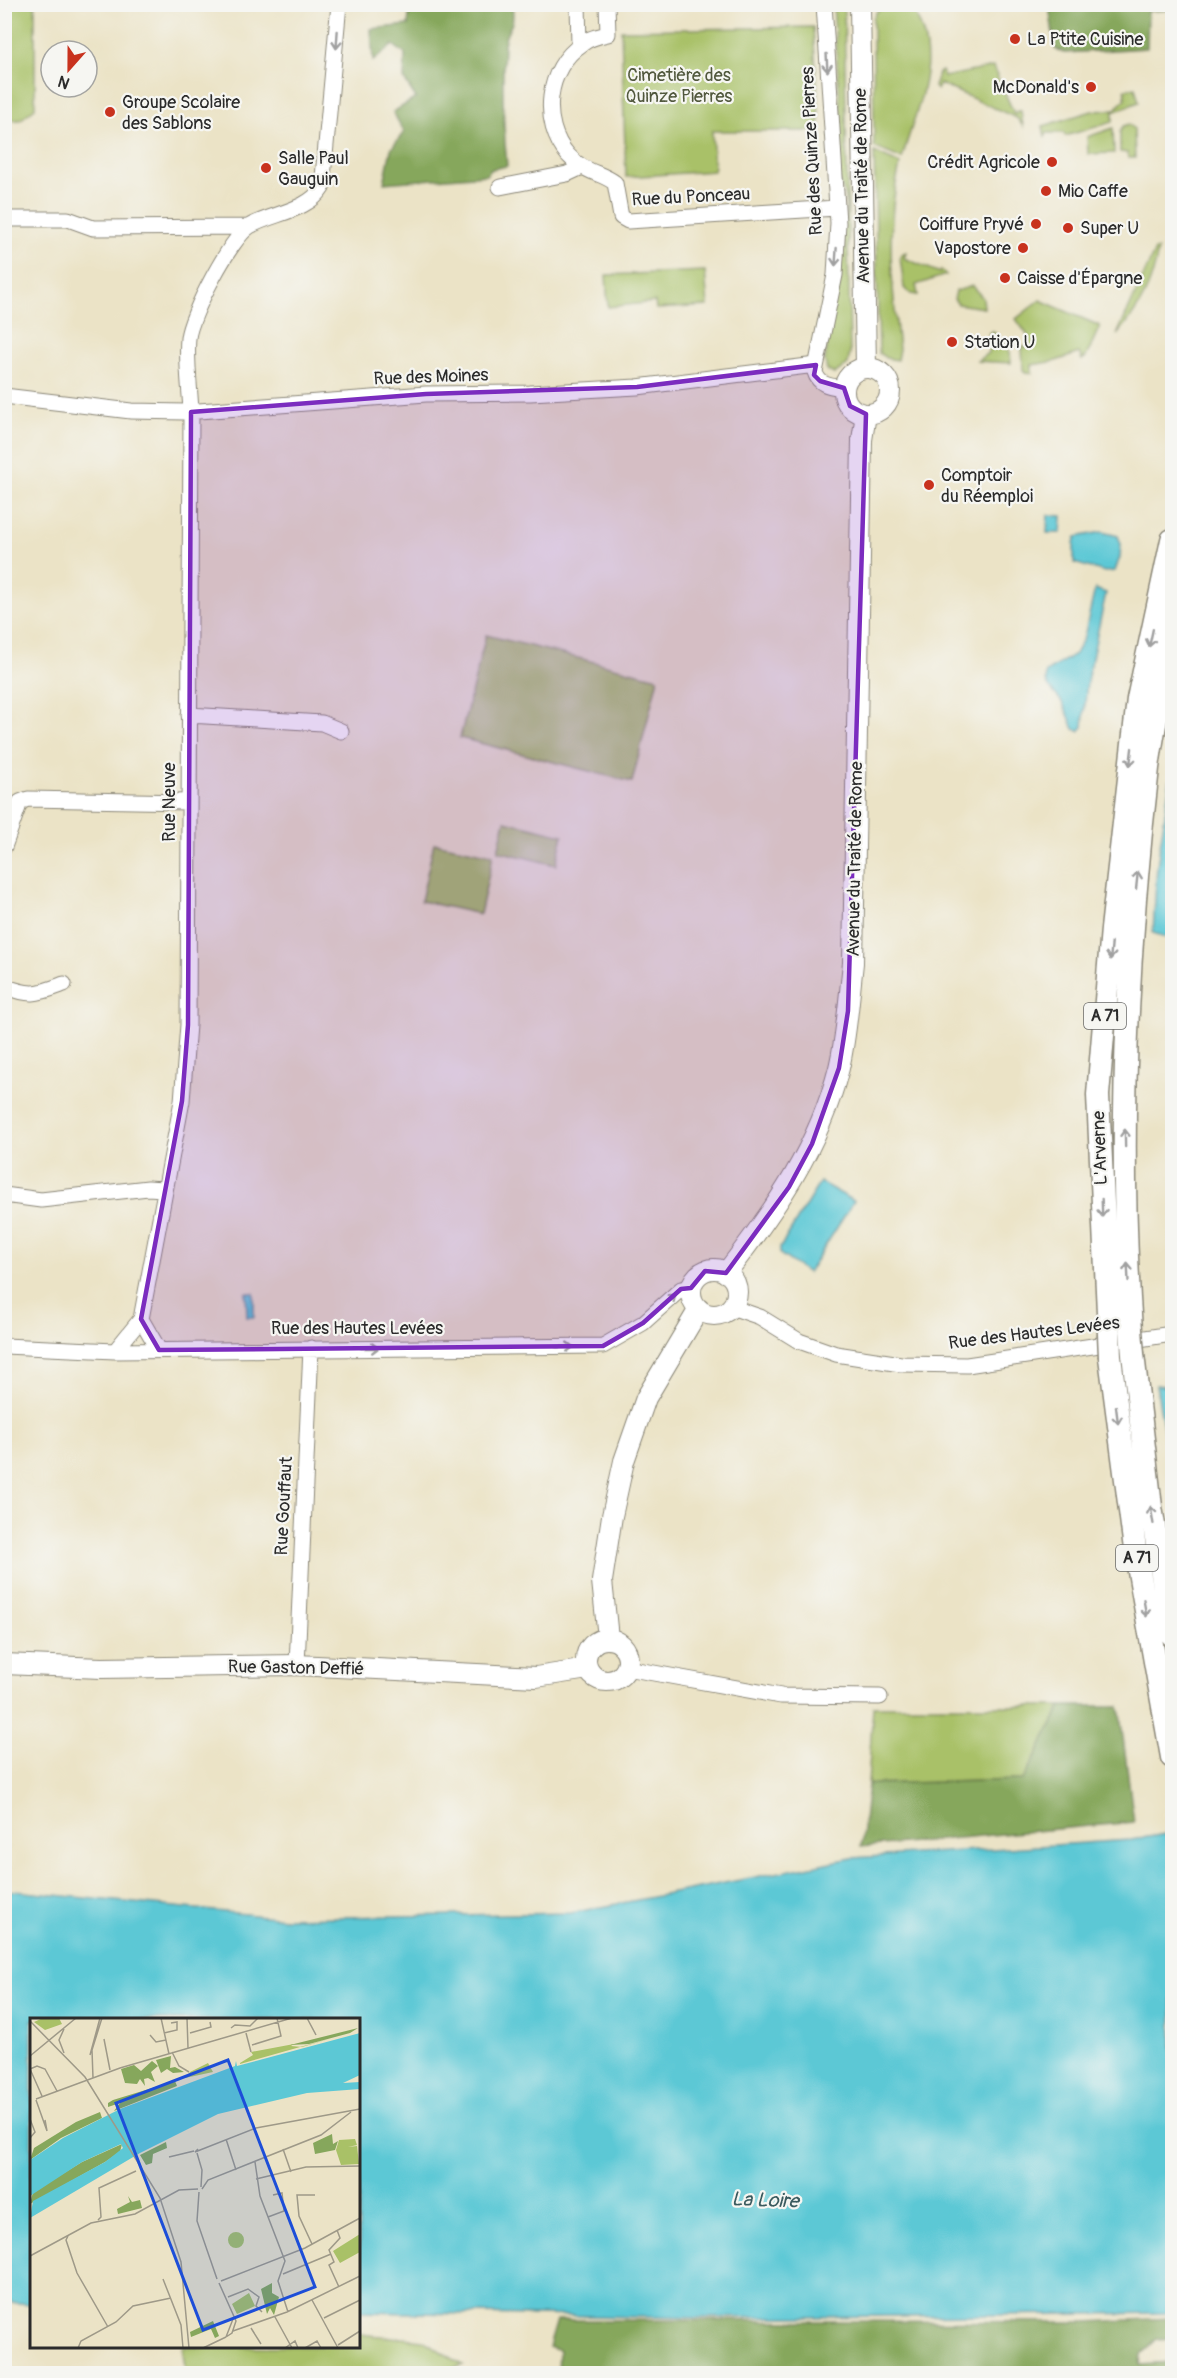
<svg xmlns="http://www.w3.org/2000/svg" width="1177" height="2378" viewBox="0 0 1177 2378" font-family="Pangolin,sans-serif">
	<rect width="100%" height="100%" fill="#f6f6f2"/>
	<filter id="ink" filterUnits="userSpaceOnUse"><feTurbulence type="fractalNoise" baseFrequency=".0167" numOctaves="2"/><feDisplacementMap in="SourceGraphic" scale="12" xChannelSelector="R" yChannelSelector="G"/><feConvolveMatrix kernelMatrix="1 2 1 2 8 2 1 2 1" color-interpolation-filters="sRGB"/></filter>
	<filter id="wash" filterUnits="userSpaceOnUse"><feTurbulence type="fractalNoise" baseFrequency=".008" numOctaves="4" result="noise"/><feDisplacementMap in="SourceGraphic" scale="24" xChannelSelector="R" yChannelSelector="G"/><feGaussianBlur stdDeviation="1.35" result="paint"/><feColorMatrix in="noise" values="0 0 0 0 0 0 0 0 0 0 0 0 0 0 0 0 0 1.4 0 .05"/><feComposite in="paint" operator="in"/></filter>
	<g filter="url(#wash)">
		<rect width="100%" height="100%" fill="#ebe3c6"/>
		<path fill="#a9c167" stroke="#6a7649" stroke-width="1.5" d="M5,4L35,5V108L20,120H5Z
			M833,5H844L850,353L848,364L834,374L827,370L825,361L842,224C849,213 846,193 839,182L834,114L841,118Z
			M889,5H910C945,60 917,102 902,159L874,147L873,18L877,11Z
			M813,27L820,131H712L714,171L626,177L621,30Z
			M993,67L1014,113L1021,110L1023,126L1017,118L940,84L937,90L934,87L938,73L942,71L944,77Z
			M1135,87L1139,102L1113,112V122L1065,136L1064,133H1047L1045,136L1043,126L1092,111L1114,110L1125,99V89Z
			M1129,124L1134,129L1135,158H1128V153L1120,152V132L1123,126Z
			M1113,128L1114,153L1088,154L1087,137Z
			M874,152L900,164C885,226 892,287 899,349L897,360L886,358L879,353Z
			M1155,250H1158C1153,284 1140,309 1117,335Z
			M906,252L904,258L940,273L941,270L946,275L916,285L918,295L911,294L904,288L900,257L901,254Z
			M705,271L708,306L656,309L655,302L608,307L606,275Z
			M972,286L983,298L984,308L958,304L954,299L956,291Z
			M1040,300L1100,326L1086,357L1082,360L1079,353L1056,361L1032,365V373H1025L1023,370L1022,347H1028V336L1016,319Z
			M993,331L1010,352L1011,363L977,361L989,352V333Z
			M486,635L658,678L632,782L460,738Z
			M505,821L563,835L556,865L498,851Z
			M434,843L493,855L480,914L421,901Z
			M873,1706H1062L1023,1780L868,1784Z
			M359,2334L423,2340L463,2365L441,2374L186,2373L182,2347L358,2346Z"/>
		<path fill="#86a75c" stroke="#586944" stroke-width="1.5" d="M410,5H512C516,30 506,26 504,44C502,84 503,126 507,166L492,169L486,175L384,183L391,149L404,132L393,112L416,98L404,79L405,54L393,45L373,61L371,29L408,25Z
			M1049,5H1172V13V10L1148,11L1147,48L1065,53L1055,49Z
			M1062,1706H1119L1134,1822L861,1847L868,1784L1023,1780Z
			M1172,2318V2338L1157,2339L1141,2354L1140,2365L1172,2363V2374H558L559,2351L549,2347L557,2320L1085,2322Z"/>
		<path fill="#5cc8d5" stroke="#447a80" stroke-width="1.5" d="M1048,515L1062,516L1061,533H1047Z
			M1102,532L1118,536L1121,544L1120,557L1115,571L1105,572L1074,563V543L1076,537Z
			M1095,589L1106,593L1087,681L1083,727L1079,731L1074,729C1070,720 1067,709 1061,701C1054,691 1043,686 1046,672L1075,654L1084,637Z
			M1170,781L1172,782V939L1153,933L1157,866Z
			M820,1182L854,1201L808,1273L780,1254V1248Z
			M246,1293H254V1317H247Z
			M1156,1385L1172,1387V1452L1168,1453Z
			M1172,1833V2313L699,2318L359,2312L358,2020H32L31,2304L5,2302V1890L285,1918L571,1913L852,1858L1131,1840Z"/>
	</g>
	<g filter="url(#ink)">
		<g fill="none" stroke-linecap="round" stroke-linejoin="round">
			<g stroke="#8b8778" stroke-width="17">
				<path id="minor" d="M578,4L579,45
					M607,4L608,34C599,36 589,38 582,44C546,68 540,123 568,155C584,173 601,172 615,183L621,217L628,221L837,208
					M824,4L838,223L835,275L815,372C819,386 831,386 844,388
					M500,187L567,174L582,167
					M4,219H68L93,228L248,227
					M4,396L131,411L185,412L426,394L530,393L637,387L816,365
					M189,715L322,723L341,731
					M4,847L20,802L28,799L188,802
					M4,986C32,997 37,994 64,984
					M4,1195L41,1200L148,1188L163,1189
					M731,1307L760,1317L799,1341L836,1354L901,1364L967,1365L1172,1334
					M141,1319L159,1350
					M4,1346L115,1351L603,1346L643,1323L681,1289L691,1288
					M115,1351L141,1319L182,1101L188,1025L191,412C190,388 186,362 188,338C190,316 231,237 250,226C273,213 308,211 322,188L339,4
					M297,1665L311,1348
					M626,1668L781,1696L880,1697"/>
			</g>
			<g stroke="#8b8778" stroke-width="22">
				<path id="major" d="M860,4L866,368
					M844 391a23 23 0 1 1 46 0a23 23 0 1 1-46 0Z
					M691 1292a23 23 0 1 1 46 0a23 23 0 1 1-46 0Z
					M726,1273C775,1210 819,1147 839,1068C847,1034 849,998 853,963L862,440L866,414
					M608,1638L602,1581L612,1516L624,1461L646,1398L699,1309
					M586 1660a21 21 0 1 1 42 0a21 21 0 1 1-42 0Z
					M4,1664L101,1668L297,1665L536,1677L588,1669"/>
			</g>
			<g stroke="#8b8778" stroke-width="25">
				<path id="highway" d="M1131,1330C1118,1143 1126,955 1148,768C1154,723 1164,679 1172,634
					M1109,1334L1098,1095L1112,929L1138,699L1172,540
					M1133,1354L1151,1507L1172,1635
					M1110,1357L1135,1549L1172,1757"/>
			</g>
			<use href="#minor" stroke="#fff" stroke-width="15"/>
			<use href="#major" stroke="#fff" stroke-width="20"/>
			<use href="#highway" stroke="#fff" stroke-width="22"/>
			<g stroke="#8b8778" stroke-width="25" stroke-linecap="butt">
				<path id="highway-bridge" d="M1131,1330L1133,1354
					M1109,1334L1110,1357"/>
			</g>
			<use href="#highway-bridge" stroke="#fff" stroke-width="22"/>
		</g>
		<defs><path id="oneway-shaft" d="M-6 0H5M1.5-3L5.5 0L1.5 3" fill="none" stroke-width="1.6" stroke-linecap="round" stroke-linejoin="round" transform="scale(1.5)"/></defs>
		<g stroke="#a0a0a0">
			<use href="#oneway-shaft" transform="translate(337 40) rotate(94)"/>
			<use href="#oneway-shaft" transform="translate(827 63) rotate(87)"/>
			<use href="#oneway-shaft" transform="translate(836 257) rotate(94)"/>
			<use href="#oneway-shaft" transform="translate(1151 638) rotate(102)"/>
			<use href="#oneway-shaft" transform="translate(1131 757) rotate(97)"/>
			<use href="#oneway-shaft" transform="translate(1137 880) rotate(-84)"/>
			<use href="#oneway-shaft" transform="translate(1111 951) rotate(95)"/>
			<use href="#oneway-shaft" transform="translate(1125 1138) rotate(-91)"/>
			<use href="#oneway-shaft" transform="translate(1102 1208) rotate(88)"/>
			<use href="#oneway-shaft" transform="translate(1128 1272) rotate(-93)"/>
			<use href="#oneway-shaft" transform="translate(669 1300) rotate(-41)"/>
			<use href="#oneway-shaft" transform="translate(565 1347)"/>
			<use href="#oneway-shaft" transform="translate(370 1348)"/>
			<use href="#oneway-shaft" transform="translate(1117 1415) rotate(83)"/>
			<use href="#oneway-shaft" transform="translate(1152 1515) rotate(-99)"/>
			<use href="#oneway-shaft" transform="translate(1145 1608) rotate(80)"/>
		</g>
	</g>
	<path fill="#7b2cbf" fill-opacity="0.2" stroke="#7b2cbf" stroke-width="4.5" stroke-linejoin="round" d="M816,365L814,375L820,381L844,388L850,406L866,414L848,1011L839,1068L812,1144L789,1187L726,1273L705,1271L691,1288L681,1289L643,1323L603,1346L159,1350L141,1319L182,1101L188,1025L191,412L426,394L637,387Z"/>
	<g fill="#c8321e" stroke="#f6f6f2" stroke-width="2">
		<circle cx="1015" cy="39" r="6"/>
		<circle cx="1091" cy="87" r="6"/>
		<circle cx="110" cy="112" r="6"/>
		<circle cx="1052" cy="162" r="6"/>
		<circle cx="266" cy="168" r="6"/>
		<circle cx="1046" cy="191" r="6"/>
		<circle cx="1036" cy="224" r="6"/>
		<circle cx="1068" cy="228" r="6"/>
		<circle cx="1023" cy="248" r="6"/>
		<circle cx="1005" cy="278" r="6"/>
		<circle cx="952" cy="342" r="6"/>
		<circle cx="929" cy="485" r="6"/>
	</g>
	<g text-anchor="middle" dominant-baseline="central" stroke-width="4.5" stroke-linejoin="round" paint-order="stroke">
		<g fill="#f6f6f2" stroke="#686867" stroke-width="1.5">
			<rect x="1084" y="1003" width="42" height="26" rx="4.5"/>
			<rect x="1116" y="1545" width="42" height="26" rx="4.5"/>
		</g>
		<g font-size="16" font-weight="bold" fill="#2b2b2b">
			<text x="1105" y="1016">A 71</text>
			<text x="1137" y="1558">A 71</text>
		</g>
		<g font-size="18" fill="#2b2b2b" stroke="#f6f6f2" text-anchor="start">
			<text x="1027" y="39">La Ptite Cuisine</text>
			<text x="1079" y="87" text-anchor="end">McDonald's</text>
			<text x="122" y="102">Groupe Scolaire<tspan x="122" dy="21">des Sablons</tspan></text>
			<text x="278" y="158">Salle Paul<tspan x="278" dy="21">Gauguin</tspan></text>
			<text x="1040" y="162" text-anchor="end">Crédit Agricole</text>
			<text x="1058" y="191">Mio Caffe</text>
			<text x="1024" y="224" text-anchor="end">Coiffure Pryvé</text>
			<text x="1080" y="228">Super U</text>
			<text x="1011" y="248" text-anchor="end">Vapostore</text>
			<text x="1017" y="278">Caisse d'Épargne</text>
			<text x="964" y="342">Station U</text>
			<text x="941" y="475">Comptoir<tspan x="941" dy="21">du Réemploi</tspan></text>
		</g>
		<g font-size="18" fill="#51583d" stroke="#f6f6f2">
			<text x="679" y="75">Cimetière des<tspan x="679" dy="21">Quinze Pierres</tspan></text>
		</g>
		<g font-size="18" fill="#2b2b2b" stroke="#f6f6f2">
			<text transform="translate(812 151) rotate(-93)">Rue des Quinze Pierres</text>
			<text transform="translate(862 186) rotate(-91)">Avenue du Traité de Rome</text>
			<text transform="translate(691 197) rotate(-3)">Rue du Ponceau</text>
			<text transform="translate(431 377) rotate(-2)">Rue des Moines</text>
			<text transform="translate(169 802) rotate(-90)">Rue Neuve</text>
			<text transform="translate(855 859) rotate(-89)">Avenue du Traité de Rome</text>
			<text transform="translate(1100 1148) rotate(-92)">L'Arverne</text>
			<text x="357" y="1328">Rue des Hautes Levées</text>
			<text transform="translate(1034 1333) rotate(-7)">Rue des Hautes Levées</text>
			<text transform="translate(284 1506) rotate(-87)">Rue Gouffaut</text>
			<text transform="translate(296 1668) rotate(1)">Rue Gaston Deffié</text>
		</g>
		<g font-size="20" font-style="italic" fill="#3a5a5e" stroke="#f6f6f2">
			<text transform="translate(765 2200) rotate(2)">La Loire</text>
		</g>
	</g>
	<g transform="translate(30 2018)">
		<rect width="330" height="330" fill="#ebe3c6"/>
		<path d="M13,0H29L32,6L15,12L4,4ZM302,20L210,46V45L223,37L221,34L264,26L261,28L272,29ZM178,45L183,54L155,60L160,54ZM325,121L327,127L318,129L327,128L329,146L311,147L306,132L309,122ZM198 222a8 8 0 1 1 16 0a8 8 0 1 1-16 0ZM330,216V234L310,245L303,233ZM219,275L225,288L207,296L202,286Z" fill="#a9c167"/>
		<path d="M328,10L320,15L279,26L260,27ZM141,38L140,50L145,49L154,54L143,55L137,51L131,55L126,42ZM122,43L128,48L121,54L125,64L118,60L114,61L115,68L110,61L107,66L95,65L91,51L104,47L111,53ZM145,63L147,68L84,93L90,85L78,89V85L83,82ZM70,94L72,100L31,120L0,142L4,130L46,104ZM302,116L303,126L308,123L305,132L285,136L283,125ZM136,124L137,130L123,136L122,145L116,147L110,137ZM92,126L90,134L75,144L0,186L3,174L52,144ZM98,178L102,184L110,182L112,190L88,196L87,191L100,184ZM242,265V275L249,279L244,297L240,290L237,296L231,271ZM183,303L189,318L185,320L181,311L161,319L160,314Z" fill="#86a75c"/>
		<path d="M330,15V57L313,65L330,64V71L277,75L188,96L110,135L0,200L3,183L75,144L93,130L91,126L52,144L0,178V142L33,120L90,91L205,48L206,43L207,48Z" fill="#5cc8d5"/>
		<path fill="none" stroke="#9e9988" stroke-width="1.5" d="M131,0L139,36M157,0L158,30M277,0L286,17M0,3L55,59L130,180L151,244L159,330M201,10L205,7L220,8L228,0M34,11L29,22L34,35M134,15L147,12V4L141,5M160,15L181,9L180,4M216,15L221,34M120,17L126,24L136,22M74,21L80,52M222,27L251,18L247,0M142,34L149,48L159,54M60,37L70,0M0,38L46,0M63,60L62,32L72,0M12,78L0,51L7,48L15,51L27,73M6,81L90,50L262,0M6,82L17,113L15,102M0,101L5,114L0,120M196,121L206,152M168,131L165,134L226,110L330,91M253,131L261,154M167,135L172,152L171,169M139,139L164,133M225,144L230,178L255,243L248,263L258,294M226,161L276,149L330,148M172,171L178,162L291,117L321,94M169,174L167,203L187,261M238,199L254,193L252,175L243,177M68,202L71,199L69,170L106,153M307,212L310,220L299,232L304,244L299,247L309,269M38,218L36,222L47,255L78,309M282,226L269,198L267,177H285M0,238L61,205L105,196L149,172L168,171M253,256L301,236M133,261L151,307L153,330M191,263L275,230L330,200M189,265L206,303L202,315L196,319M198,279L218,271L229,279L226,288L232,294M282,282L308,330M245,299L262,330M294,300L330,282M221,310L231,326M203,313L257,294L330,258M196,319L203,301M308,327L330,313M48,330L51,323L86,304L103,288L141,280M173,330L196,319M255,330L265,323L268,330M275,330L287,323L291,330"/>
		<path fill="#1d4ed8" fill-opacity="0.15" stroke="#1d4ed8" stroke-width="3" d="M198,42L285,269L173,312L86,85Z"/>
		<rect width="330" height="330" fill="none" stroke="#2b2b2b" stroke-width="3"/>
	</g>
	<rect width="1177" height="2378" fill="none" stroke="#f6f6f2" stroke-width="24"/>
	<g transform="translate(69 69) rotate(201)"><circle r="28" fill="#f6f6f2" stroke="#a5a5a2" stroke-width="1.5"/>
	<path d="M0-4.5L10 22L0 15L-10 22Z" fill="#c8321e"/>
	<text y="-9" font-size="16" font-weight="bold" text-anchor="middle" fill="#2b2b2b">N</text>
	</g>
</svg>
